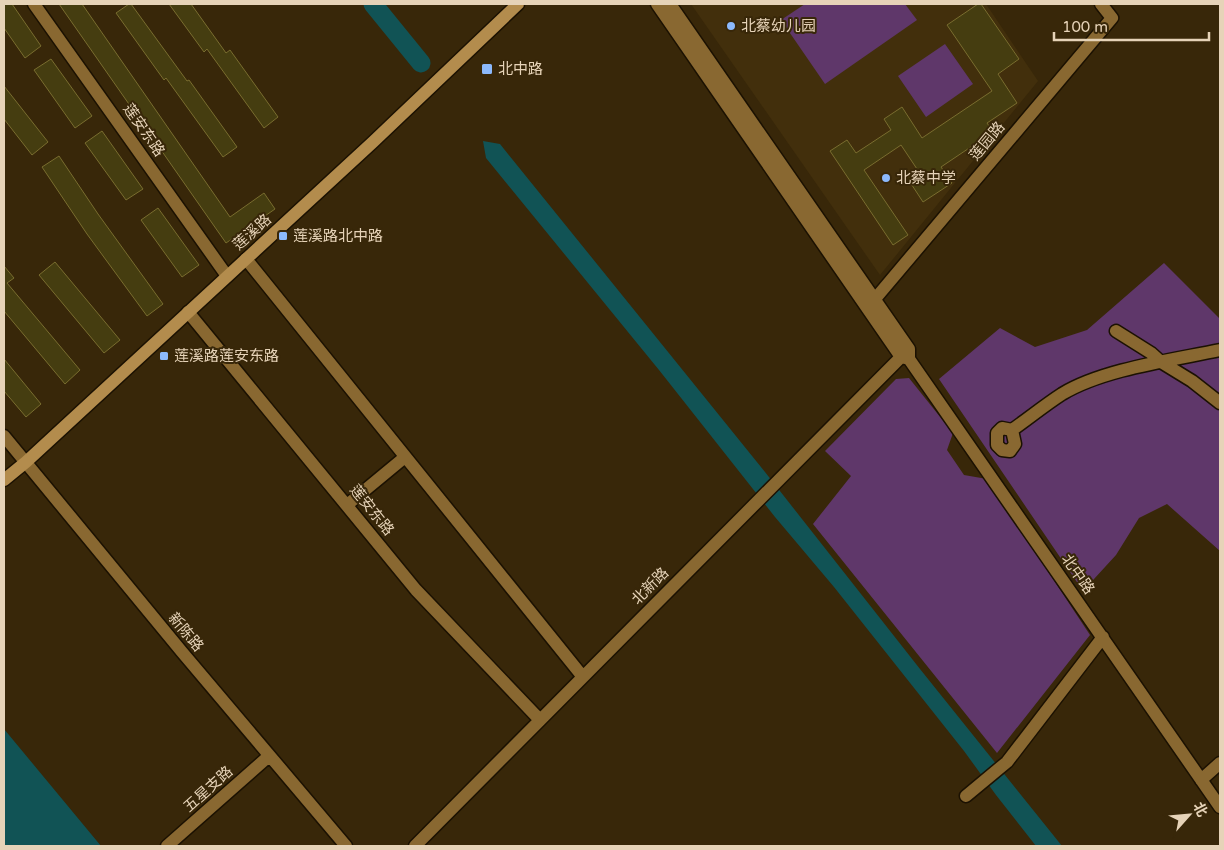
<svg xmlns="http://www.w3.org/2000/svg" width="1224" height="850" viewBox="0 0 1224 850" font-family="'Varela Round','Noto Sans SC',sans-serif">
	<rect width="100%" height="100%" fill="#382709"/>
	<path fill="#422f0c" d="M691,4H986L1038,81L880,275Z"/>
	<path fill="#5f376a" d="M805,4H905L917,20L825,84L781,20Z
		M945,44L973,84L926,117L898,76Z
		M1164,263L1220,319V551L1167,504L1139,518L1116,555L1083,591L939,379L1000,328L1035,347L1087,330Z
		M909,378L953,433L947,450L964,475L987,479L1090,635L997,753L813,524L851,476L825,451L896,379Z"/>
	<path fill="#115355" d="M364,4H383L419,48V62L408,59Z
		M483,141L500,144L765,472L920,669L1062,846H1036L996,795L964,751L834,587L775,517L659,370L486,158Z
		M4,729L101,846H4Z"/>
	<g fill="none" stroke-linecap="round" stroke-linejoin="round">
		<path stroke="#115355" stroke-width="19" d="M373,4L421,63"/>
	</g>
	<path fill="#453d10" stroke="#796d2f" d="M4,4H12L41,46L25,58L4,28Z
		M59,4H82L230,217L264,193L275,209L226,243Z
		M129,4H131L187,81L189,80L237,147L223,157L166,78L164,80L116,13Z
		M169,4H191L226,53L230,50L278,117L264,128L207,49L204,52Z
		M978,4H981L1019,59L998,74L1017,103L987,123L993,132L941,167L952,183L923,202L906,176L917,169L901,145L864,170L908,235L893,245L830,151L847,140L856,153L891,130L884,119L902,107L922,138L992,91L947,25Z
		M51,59L92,116L75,128L34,70Z
		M4,86L48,142L32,155L4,119Z
		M102,131L143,189L126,200L85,143Z
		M59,156L98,214L163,304L147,316L87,234L42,167Z
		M158,208L199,265L182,277L141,220Z
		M55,262L120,340L104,353L39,275Z
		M4,266L14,278L7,283L80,370L65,384L4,311Z
		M4,359L41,404L26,417L4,391Z"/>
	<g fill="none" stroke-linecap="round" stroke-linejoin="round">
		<g stroke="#1b1102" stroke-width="15">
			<path id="minor" d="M34,4L227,276
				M657,4L901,357L909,359
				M670,4L909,349V359L1220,807
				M246,259L583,677
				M875,299L1112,18L1101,4
				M188,312L416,590L540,720
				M1116,331L1151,353L1161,362L1192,381L1220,403
				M1002,428L1012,430L1015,444L1010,451L1002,450L997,445V433Z
				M1012,430C1029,418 1045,405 1062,394C1103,369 1173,360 1220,350
				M4,436L182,652L346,846
				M347,505L405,457
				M1201,780L1220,763
				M966,796L1007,762L1103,637
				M167,846L269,756
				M415,846L909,349"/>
		</g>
		<g stroke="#1b1102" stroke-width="15">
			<path id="major" d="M4,480L26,462L373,142L518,4"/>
		</g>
		<use href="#minor" stroke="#896831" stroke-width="12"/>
		<use href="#major" stroke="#b38c4d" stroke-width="12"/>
	</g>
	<g fill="#8cb9fc" stroke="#382709" stroke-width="2">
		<circle cx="731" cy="26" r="5"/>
		<rect x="481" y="63" width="12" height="12" rx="2.5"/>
		<circle cx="886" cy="178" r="5"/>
		<rect x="278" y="231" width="10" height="10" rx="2.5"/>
		<rect x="159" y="351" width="10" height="10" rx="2.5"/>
	</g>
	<g text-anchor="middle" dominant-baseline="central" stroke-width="4" stroke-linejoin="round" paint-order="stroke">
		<g font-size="15" fill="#e6d3b8" stroke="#382709" text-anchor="start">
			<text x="741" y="26">北蔡幼儿园</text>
			<text x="498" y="69">北中路</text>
			<text x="896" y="178">北蔡中学</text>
			<text x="293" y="236">莲溪路北中路</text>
			<text x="174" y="356">莲溪路莲安东路</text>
		</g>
		<g font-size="15" fill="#e6d3b8" stroke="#382709">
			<text transform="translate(144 130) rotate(55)">莲安东路</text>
			<text transform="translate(987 141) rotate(-50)">莲园路</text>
			<text transform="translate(252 232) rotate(-42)">莲溪路</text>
			<text transform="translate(372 510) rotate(51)">莲安东路</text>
			<text transform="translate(1078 574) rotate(55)">北中路</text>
			<text transform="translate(650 586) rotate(-45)">北新路</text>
			<text transform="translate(186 632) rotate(50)">新陈路</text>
			<text transform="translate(208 789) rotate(-42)">五星支路</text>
		</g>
	</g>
	<rect width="1224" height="850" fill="none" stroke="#e6d3b8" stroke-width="10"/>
	<g transform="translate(1189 815) rotate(63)" stroke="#382709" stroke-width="4" paint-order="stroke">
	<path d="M0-4L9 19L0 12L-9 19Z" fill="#e6d3b8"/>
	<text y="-8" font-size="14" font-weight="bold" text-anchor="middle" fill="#e6d3b8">北</text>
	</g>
	<path d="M1054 32v8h155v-8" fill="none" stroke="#e6d3b8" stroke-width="2.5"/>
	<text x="1062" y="32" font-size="15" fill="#e6d3b8" stroke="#382709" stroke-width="4" paint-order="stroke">100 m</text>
</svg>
